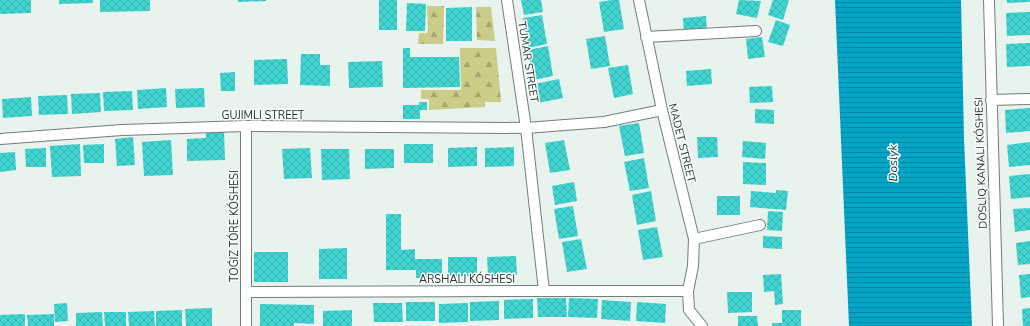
<svg xmlns="http://www.w3.org/2000/svg" width="1030" height="326" viewBox="0 0 1030 326" font-family="'Nunito Sans',sans-serif">
	<defs>
		<pattern id="forest-firs" width="22" height="20" patternUnits="userSpaceOnUse"><rect width="22" height="20" fill="#cacc88"/><path d="M5 1l3.5 6h-7zM16 11l3.5 6h-7z" fill="#a4a66f"/></pattern>
		<pattern id="water-rules" width="6" height="5" patternUnits="userSpaceOnUse"><rect width="6" height="5" fill="#03a5c7"/><path d="M0 2.5h6" fill="none" stroke="#0587a2"/></pattern>
		<pattern id="building-cross-hatch" width="8" height="8" patternUnits="userSpaceOnUse"><rect width="8" height="8" fill="#40d3cf"/><path d="M0 0l8 8M0 8l8-8" fill="none" stroke="#38b5b2"/></pattern>
	</defs>
	<rect width="100%" height="100%" fill="#e8f3ed"/>
	<path fill="url(#forest-firs)" d="M427,6H444L443,44H418L419,33H427L428,31Z
		M476,7H491L495,41L477,40Z
		M460,48H496L501,102H485V107L429,110V99H421V90H461Z"/>
	<path fill="url(#water-rules)" d="M835,0H961L964,139L972,326H849Z"/>
	<path fill="url(#building-cross-hatch)" d="M0,0H31V13L0,14Z
		M59,0H93V3L59,4Z
		M100,0H150V11L100,12Z
		M238,0H266V1L238,2Z
		M379,0H397V30H379Z
		M521,0H541L543,12L524,15Z
		M612,0H619L624,29L604,32L599,2Z
		M739,0L761,1L757,18L736,14Z
		M773,0H789L783,20L768,15Z
		M1007,0H1030V2L1007,3Z
		M407,3L426,4L425,31H406Z
		M472,7V41H446V8Z
		M1030,12V35L1007,36L1006,13Z
		M542,15L547,44L528,48L523,18Z
		M706,16L707,32L684,33L683,18Z
		M776,20L790,25L783,46L768,42Z
		M605,36L610,66L591,69L586,39Z
		M762,37L765,57L748,59L746,39Z
		M1030,43V66L1007,67L1006,44Z
		M548,46L553,76L534,80L528,50Z
		M403,48H410V57H459L460,87L403,88Z
		M301,54H320V65H330V86L300,85Z
		M287,59L288,84L254,85V60Z
		M382,61L383,87L349,88L348,62Z
		M628,65L633,94L614,98L608,68Z
		M711,69L712,84L687,86L686,71Z
		M235,72V91H221L220,73Z
		M559,79L563,98L538,103L534,84Z
		M772,86L773,102L750,103L749,87Z
		M166,88L167,107L138,109L137,90Z
		M204,88L205,107L176,108L175,89Z
		M132,91L133,110L104,111L103,92Z
		M100,93L101,112L72,114L71,94Z
		M67,95L68,114L39,115L38,96Z
		M31,97L32,116L3,118L2,99Z
		M419,102H427V110H420V119H403V105H419Z
		M1030,108V131L1006,133L1005,110Z
		M755,109L774,110V124L755,123Z
		M639,123L644,153L625,156L619,126Z
		M206,132H224L225,160L187,161V139L206,138Z
		M133,137L135,165L117,166L115,139Z
		M697,137H717L718,157L698,158Z
		M171,140L173,175L144,176L142,142Z
		M564,140L570,170L550,173L545,143Z
		M743,141L766,143L765,159L742,157Z
		M1030,142V165L1009,167L1007,145Z
		M80,144L81,176L52,177L50,146Z
		M104,144V163H84L83,145Z
		M404,144H433V163H404Z
		M477,147V166L448,167V148Z
		M514,147V166L485,167V148Z
		M46,148V167H26L25,149Z
		M310,148L312,178L284,179L282,149Z
		M321,149H349L350,179L322,180Z
		M365,149H394V168L365,169Z
		M15,152L16,170L0,172V153Z
		M644,158L649,188L630,191L624,162Z
		M743,162L766,163V185L743,184Z
		M1030,174V197L1011,199L1009,176Z
		M574,182L577,201L555,205L552,186Z
		M776,190L788,191L786,210L750,207L751,191L776,193Z
		M651,191L656,221L637,225L632,195Z
		M717,196H740V215H717Z
		M573,206L578,236L559,239L554,209Z
		M1030,208V230L1015,232L1013,209Z
		M768,211L783,212L782,231L767,230Z
		M386,214H401V250L415,249V259H442V278H416V270H386Z
		M657,227L663,257L643,260L638,230Z
		M763,236L782,237V249L763,248Z
		M581,239L587,269L567,272L562,242Z
		M1030,241V264L1018,265L1016,243Z
		M347,248V279H319V249Z
		M254,252H288V282H254Z
		M516,256L517,275L488,276L487,257Z
		M448,257H477V276H448Z
		M781,274L783,304L775,305L774,291L764,292L763,275Z
		M1030,274V297L1021,298L1019,275Z
		M727,292H752V312L728,313Z
		M537,298H566L567,317H538Z
		M569,298L598,299L597,318L568,317Z
		M533,299V318L504,319V300Z
		M602,300L631,302L630,321L601,319Z
		M499,301V320L470,321V302Z
		M406,302H435V321H406Z
		M637,302L666,304L665,323L636,321Z
		M67,303L68,321L55,322L54,304Z
		M373,303H402L403,322H374Z
		M468,303V322L439,323V304Z
		M260,304L314,305V324L294,323V326H260Z
		M212,308V326H186L185,309Z
		M1030,308V326H1023L1022,309Z
		M182,310V326H156V311Z
		M352,310V326H323V311Z
		M782,310H801V326H772V323H782Z
		M154,311L155,326H129L128,312Z
		M102,312L103,326H76V313Z
		M104,312H126V326H105Z
		M25,314V326H0V315Z
		M54,314V326H28L27,315Z
		M738,316H757L758,326H738Z"/>
	<g fill="none" stroke-linecap="round" stroke-linejoin="round">
		<g stroke="#747d79" stroke-width="12">
			<path id="minor" d="M507,0L526,128L544,291
				M639,0L662,110L694,239L693,266L688,291L689,310L702,326
				M989,0L998,326
				M646,37L756,31
				M991,100L1030,99
				M246,126V326
				M0,139L122,130L246,126L526,128L604,122L662,110
				M694,239L760,225
				M246,292L544,291H688"/>
		</g>
		<use href="#minor" stroke="#fff" stroke-width="10"/>
	</g>
	<g text-anchor="middle" dominant-baseline="central" stroke-width="3" stroke-linejoin="round" paint-order="stroke">
		<g font-size="11" fill="#2a2e2c" stroke="#f8fffc">
			<text transform="translate(528 62) rotate(81)">TUMAR STREET</text>
			<text x="263" y="115">GUJIMLI STREET</text>
			<text transform="translate(682 143) rotate(76)">MADET STREET</text>
			<text transform="translate(981 163) rotate(-92)">DOSLIQ KANALI KÓSHESI</text>
			<text transform="translate(234 226) rotate(-90)">TOǴIZ TÓRE KÓSHESI</text>
			<text x="467" y="279">ARSHALI KÓSHESI</text>
		</g>
		<g font-size="12" font-style="italic" fill="#1a3036" stroke="#f8fffc">
			<text transform="translate(893 163) rotate(-91)">Doslyk</text>
		</g>
	</g>
</svg>
